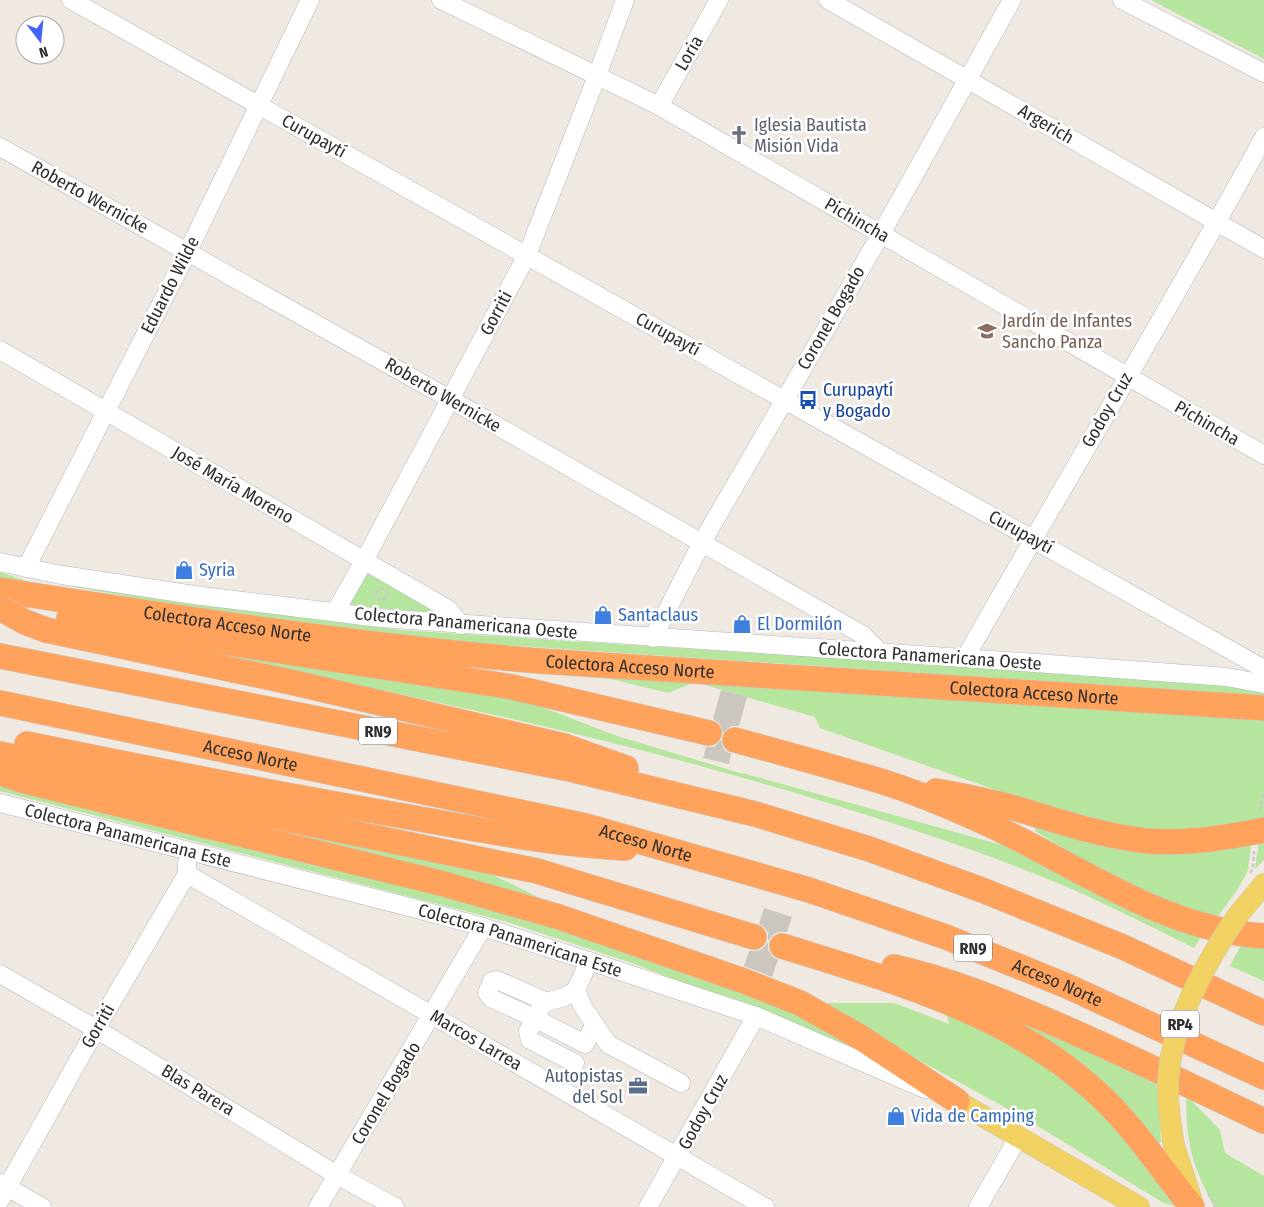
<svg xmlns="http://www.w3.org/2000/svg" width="1264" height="1207" viewBox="0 0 1264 1207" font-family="'Fira Sans Condensed',sans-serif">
	<rect width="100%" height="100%" fill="#efe9e1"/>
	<path fill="#b6e59e" d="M1151,0H1264V59Z
		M368,569L439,612L436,615L347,604Z
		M0,572L32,583L0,579Z
		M62,585L400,630L1178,680L1264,691V696L489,644L395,636L132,601L131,597Z
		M164,644L350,664L534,704L617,736L740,773H742L1031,853L1202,935L1194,948C1152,927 1110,906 1067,887C984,852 898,824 812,798C599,733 381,690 164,644Z
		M578,676H637L694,682L1264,716V821L1205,831L1173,833L1131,830L1078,819L820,728L815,717L695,682L668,693L611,679Z
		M0,759L485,871L546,901Z
		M0,785L530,918L779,1001L855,1048L629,962L504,921L0,791Z
		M1036,822L1252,837L1248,870L1238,889L1215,920L1177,907L1107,874L1035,831Z
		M1264,836V860L1255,869L1259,841Z
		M1241,945H1264V981L1230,966Z
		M953,989L1156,1073L1161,1142L1159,1144Z
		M823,1003H894L949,1024L946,1012L1014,1039L1122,1128L1177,1207L1162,1202L1026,1119L882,1040Z
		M1186,1095L1220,1130L1225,1153L1264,1176V1207H1214C1202,1184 1191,1160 1188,1134C1186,1122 1187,1108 1186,1095Z"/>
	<path fill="#cbc7bf" d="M721,690L747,697L739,726H731L723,733L719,723L713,719Z
		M721,740L724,750L731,754L729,764L703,758L706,747H714Z
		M764,908L792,917L787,932H778L773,935L768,941V950L772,956L778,960L772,977L744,966L749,951H758L763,948L768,942V933L765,928L759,924Z"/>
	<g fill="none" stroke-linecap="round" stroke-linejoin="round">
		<g stroke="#b4b7c1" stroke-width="19">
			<g id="minor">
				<path d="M71,0L1264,669"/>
				<path d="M441,0L659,106L1264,455"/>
				<path d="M828,0L1264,249"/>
				<path d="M1122,0L1264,73"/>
				<path d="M659,106L719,0"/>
				<path d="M0,147L450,399L863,635L880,652"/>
				<path d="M0,350L448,609L461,625"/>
				<path d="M0,562L56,574L194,595L380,618L1022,662L1227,677L1264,684"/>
				<path d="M26,568L188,251L310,0"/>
				<path d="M335,612L364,561L527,255L597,76L625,0"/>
				<path d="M653,638L701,544L881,234L1012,0"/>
				<path d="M965,658C1064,484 1168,312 1264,137"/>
				<path id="s1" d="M0,803L413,908L483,927L589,961L756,1016L925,1089"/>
				<path d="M187,874L765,1207"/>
				<path d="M0,974L96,1029L337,1175L395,1207"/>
				<path d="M576,990L583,1007L608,1044L681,1083"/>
				<path d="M540,1009L536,1019L585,1044L594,1025"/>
				<path d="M575,1063L530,1040L528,1031L536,1019L491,998L487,993L492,981L497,980L547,1002L564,997L576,990L589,961"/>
				<path d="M0,1183L42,1207"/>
				<path d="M0,1200L96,1029L187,874V863"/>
				<path d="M318,1207L483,927"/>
				<path d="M648,1207L756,1016"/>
				<path d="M978,1207L1019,1136"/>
			</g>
		</g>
		<g stroke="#c9c9c9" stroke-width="22">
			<path id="major" d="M1238,915L1264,884
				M957,1101L1139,1207
				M1174,1146L1192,1201"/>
		</g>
		<g stroke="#c9c9c9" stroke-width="26">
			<g id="highway">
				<path id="s2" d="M0,590C179,618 359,646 540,661L1264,708"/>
				<path d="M69,618L512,687L709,733"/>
				<path d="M46,630L295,683L564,746L626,768"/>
				<path d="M0,656L570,769L755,814L869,849L982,890L1123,947L1264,1013"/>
				<path id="s3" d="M0,703L586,826L809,890L946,937L1067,986L1264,1077"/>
				<path d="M735,740C783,753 830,766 877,780C914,791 951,807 986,823C1076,864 1162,930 1264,936"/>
				<path d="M27,744C154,770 281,795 409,817C481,830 552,844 625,848"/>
				<path d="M0,754L233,808L537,871L754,937"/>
				<path d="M0,773L25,781L444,884L559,917L744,981L800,1003L860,1037L957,1101"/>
				<path d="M936,791C960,795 983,800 1007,806C1053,819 1099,836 1147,841C1187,844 1225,838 1264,830"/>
				<path d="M782,946C891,980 1010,1013 1095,1091C1133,1125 1160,1168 1192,1207"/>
				<path d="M894,967C948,979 1000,1000 1051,1022C1123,1053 1193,1087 1264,1121"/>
			</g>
		</g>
		<path stroke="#c9c9c9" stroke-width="2.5" stroke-dasharray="4 2.5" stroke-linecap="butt" d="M376.5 594a5.5 5.5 0 1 1 11 0a5.5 5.5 0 1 1-11 0Z
			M1259,811L1264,793
			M1250,873L1253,869L1254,851
			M1208,1193L1216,1207"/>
		<use href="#minor" stroke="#fff" stroke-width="18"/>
		<use href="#major" stroke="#f2d163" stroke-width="21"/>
		<use href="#highway" stroke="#ffa35c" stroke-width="25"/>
		<g stroke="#c9c9c9" stroke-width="22" stroke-linecap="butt">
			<path id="major-bridge" d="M1174,1146C1170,1121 1166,1095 1169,1070C1175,1016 1208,959 1238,915"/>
		</g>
		<g stroke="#c9c9c9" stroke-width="26" stroke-linecap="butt">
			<path id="highway-bridge" d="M0,608L25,622L46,630"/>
		</g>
		<use href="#major-bridge" stroke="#f2d163" stroke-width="21"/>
		<use href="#highway-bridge" stroke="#ffa35c" stroke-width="25"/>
	</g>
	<defs>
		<g id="church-bare" transform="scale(1.5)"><path d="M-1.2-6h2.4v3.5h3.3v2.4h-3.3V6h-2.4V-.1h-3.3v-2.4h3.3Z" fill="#6b7280" stroke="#fff" stroke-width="2.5" paint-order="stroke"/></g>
		<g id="school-bare" transform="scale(1.5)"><path d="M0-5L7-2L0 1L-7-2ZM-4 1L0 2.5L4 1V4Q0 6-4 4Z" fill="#8d6e63" stroke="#fff" stroke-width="2.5" paint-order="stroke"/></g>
		<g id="bus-bare" transform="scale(1.5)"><path d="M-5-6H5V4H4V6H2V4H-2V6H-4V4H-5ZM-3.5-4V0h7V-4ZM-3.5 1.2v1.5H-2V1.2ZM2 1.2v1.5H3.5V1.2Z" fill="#1a4fb4" stroke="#fff" stroke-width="2.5" paint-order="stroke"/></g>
		<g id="shop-bare" transform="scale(1.5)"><path d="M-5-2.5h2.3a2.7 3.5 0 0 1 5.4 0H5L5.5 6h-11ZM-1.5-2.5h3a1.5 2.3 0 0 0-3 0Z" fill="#3f7fe0" stroke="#fff" stroke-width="2.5" paint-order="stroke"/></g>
		<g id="office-bare" transform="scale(1.5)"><path d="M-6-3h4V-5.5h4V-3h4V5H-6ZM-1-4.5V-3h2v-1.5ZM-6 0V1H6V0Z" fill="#5c6f8a" stroke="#fff" stroke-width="2.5" paint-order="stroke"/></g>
	</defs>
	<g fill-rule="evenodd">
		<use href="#church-bare" x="739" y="135"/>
		<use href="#school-bare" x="987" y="331"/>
		<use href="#bus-bare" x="808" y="400"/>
		<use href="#shop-bare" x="184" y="570"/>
		<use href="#shop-bare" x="603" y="615"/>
		<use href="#shop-bare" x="742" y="624"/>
		<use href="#office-bare" x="638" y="1086"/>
		<use href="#shop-bare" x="896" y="1116"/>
	</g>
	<g text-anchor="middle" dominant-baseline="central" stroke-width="5" stroke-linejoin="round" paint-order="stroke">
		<g fill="#fff" stroke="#6d6d6d" stroke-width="1">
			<rect x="359" y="717.5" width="38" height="27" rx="4"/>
			<rect x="954" y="934.5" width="38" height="27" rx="4"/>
			<rect x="1161" y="1010.5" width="38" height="27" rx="4"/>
		</g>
		<g font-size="16" font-weight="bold" fill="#2e2e2e">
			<text x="378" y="731">RN9</text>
			<text x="973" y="948">RN9</text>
			<text x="1180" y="1024">RP4</text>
		</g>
		<g font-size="18" fill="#2e2e2e" stroke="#fff">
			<text transform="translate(689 53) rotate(-60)">Loria</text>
			<text transform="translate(1046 124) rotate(30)">Argerich</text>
			<text transform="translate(314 136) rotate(29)">Curupaytí</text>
			<text transform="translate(90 197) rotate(29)">Roberto Wernicke</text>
			<text transform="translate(857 220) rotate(30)">Pichincha</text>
			<text transform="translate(170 285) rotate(-63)">Eduardo Wilde</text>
			<text transform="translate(496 313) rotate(-62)">Gorriti</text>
			<text transform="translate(831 318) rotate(-60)">Coronel Bogado</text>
			<text transform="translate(668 334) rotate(29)">Curupaytí</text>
			<text transform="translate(443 395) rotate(30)">Roberto Wernicke</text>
			<text transform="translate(1107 410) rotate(-60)">Godoy Cruz</text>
			<text transform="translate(1207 423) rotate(30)">Pichincha</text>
			<text transform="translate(233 485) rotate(30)">José María Moreno</text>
			<text transform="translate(1021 532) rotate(29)">Curupaytí</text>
			<text transform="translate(466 623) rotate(5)">Colectora Panamericana Oeste</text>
			<text stroke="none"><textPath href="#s2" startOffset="230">Colectora Acceso Norte</textPath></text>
			<text transform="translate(930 656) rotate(4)">Colectora Panamericana Oeste</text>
			<text stroke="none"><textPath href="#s2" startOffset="635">Colectora Acceso Norte</textPath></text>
			<text stroke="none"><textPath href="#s2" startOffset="1040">Colectora Acceso Norte</textPath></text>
			<text stroke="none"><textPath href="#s3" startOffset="256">Acceso Norte</textPath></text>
			<text stroke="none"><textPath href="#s1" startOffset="132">Colectora Panamericana Este</textPath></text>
			<text stroke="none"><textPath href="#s3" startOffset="661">Acceso Norte</textPath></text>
			<text stroke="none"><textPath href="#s1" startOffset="538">Colectora Panamericana Este</textPath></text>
			<text stroke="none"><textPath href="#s3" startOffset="1096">Acceso Norte</textPath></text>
			<text transform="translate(98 1026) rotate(-60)">Gorriti</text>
			<text transform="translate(476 1040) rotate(30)">Marcos Larrea</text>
			<text transform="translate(198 1090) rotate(31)">Blas Parera</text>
			<text transform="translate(386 1093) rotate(-59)">Coronel Bogado</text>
			<text transform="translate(703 1112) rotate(-61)">Godoy Cruz</text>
		</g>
		<g font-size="18" fill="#5b616d" stroke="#fff" text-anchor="start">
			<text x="754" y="125">Iglesia Bautista<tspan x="754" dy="21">Misión Vida</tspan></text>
		</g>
		<g font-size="18" fill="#785e54" stroke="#fff" text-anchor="start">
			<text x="1002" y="321">Jardín de Infantes<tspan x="1002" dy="21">Sancho Panza</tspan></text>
		</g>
		<g font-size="18" fill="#164399" stroke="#fff" text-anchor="start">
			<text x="823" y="390">Curupaytí<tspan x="823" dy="21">y Bogado</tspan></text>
		</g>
		<g font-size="18" fill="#366cbe" stroke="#fff" text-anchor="start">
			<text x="199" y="570">Syria</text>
			<text x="618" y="615">Santaclaus</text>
			<text x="757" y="624">El Dormilón</text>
			<text x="911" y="1116">Vida de Camping</text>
		</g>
		<g font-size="18" fill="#4e5e75" stroke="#fff" text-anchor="end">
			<text x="623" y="1076">Autopistas<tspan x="623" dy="21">del Sol</tspan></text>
		</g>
	</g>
	<g transform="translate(40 40) rotate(164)"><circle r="24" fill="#ffffff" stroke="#ababab"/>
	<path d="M0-4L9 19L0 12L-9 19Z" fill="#4264fb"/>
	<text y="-8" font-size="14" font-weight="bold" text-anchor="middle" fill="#2e2e2e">N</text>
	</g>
</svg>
